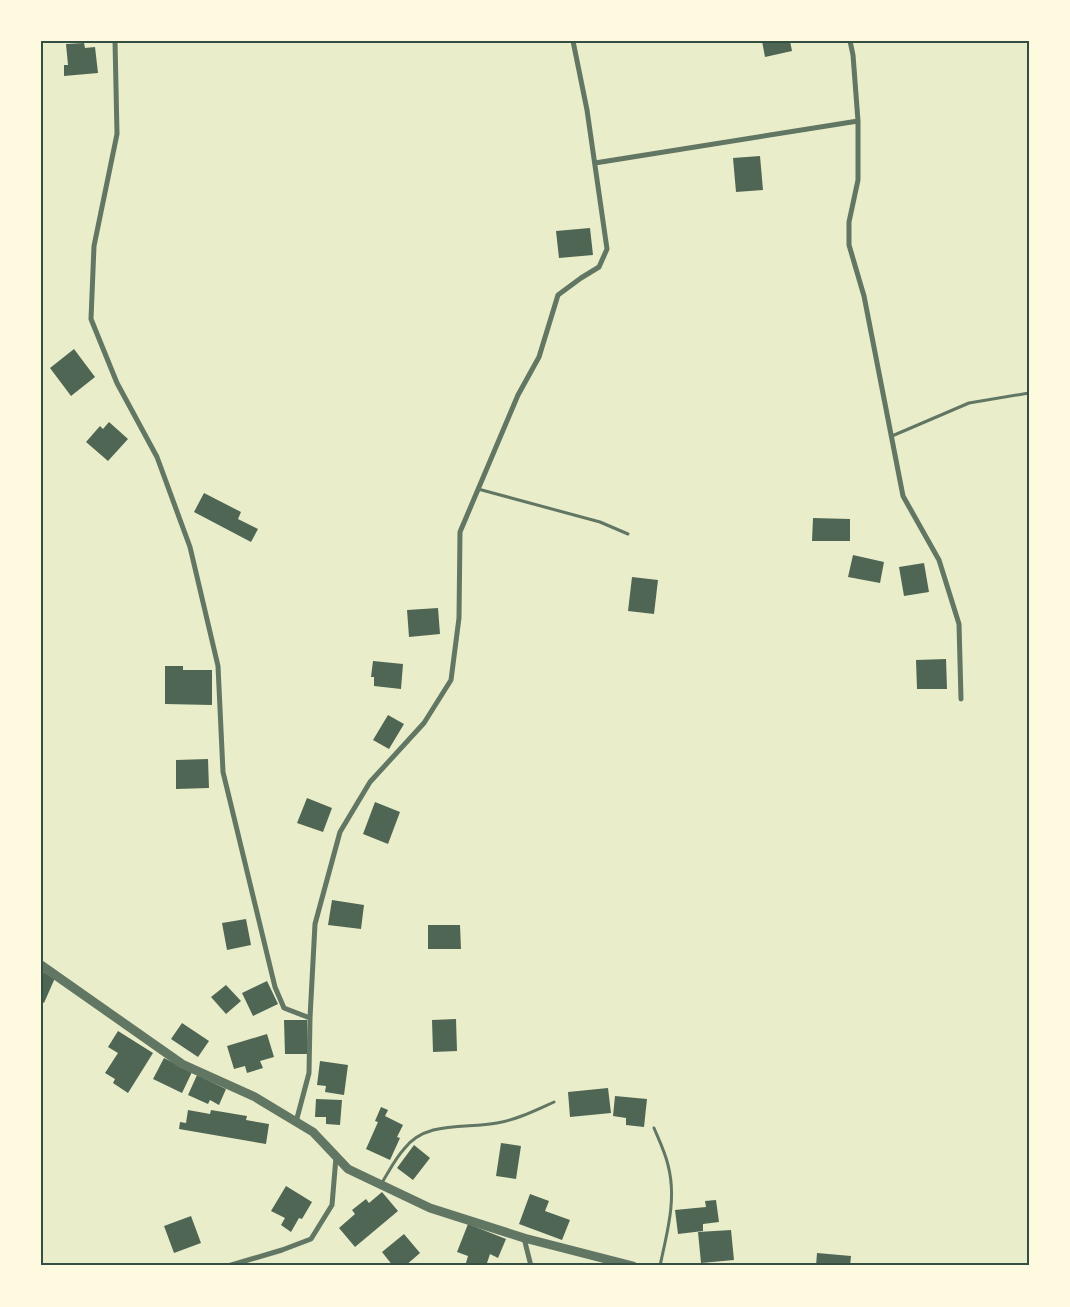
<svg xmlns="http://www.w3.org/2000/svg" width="1070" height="1307" viewBox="0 0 1070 1307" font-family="'Work Sans',sans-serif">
	<rect width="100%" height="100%" fill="#e9edc9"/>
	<path fill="#4f6655" d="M762,41H790L792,51L765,57Z
		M84,43L85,48L95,47L98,73L64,76V65H68L66,44Z
		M760,156L763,190L736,192L733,158Z
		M590,228L593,255L559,258L556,231Z
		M74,349L95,377L71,396L50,368Z
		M109,422L128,439L108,461L86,442L100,426L103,429Z
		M204,493L241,512L238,519L258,529L251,542L194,512Z
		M813,518L850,519V541H812Z
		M853,555L884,562L880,583L848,577Z
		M924,563L929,592L904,596L899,567Z
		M632,577L658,580L654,614L628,611Z
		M438,608L440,634L409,637L407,610Z
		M946,659L947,689H917L916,660Z
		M373,661L403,664L401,689L374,686V677H371Z
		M165,666H183V670H212V705L165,704Z
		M388,715L404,724L389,749L373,740Z
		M208,759L209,788L176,789V760Z
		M307,798L332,808L323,832L297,823Z
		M375,802L400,812L388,844L363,834Z
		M332,900L364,905L361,929L328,925Z
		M246,919L251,945L227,950L222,923Z
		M428,925H460L461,949H428Z
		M41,971L55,978L44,1003L41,1001Z
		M267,981L278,1004L253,1016L242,993Z
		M226,985L241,1001L226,1014L211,997Z
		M456,1019L457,1051L433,1052L432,1020Z
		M284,1020H307L308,1054H285Z
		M182,1023L209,1041L198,1057L171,1039Z
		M118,1031L153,1053L128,1093L113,1083L115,1079L105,1073L118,1053L108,1047Z
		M267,1034L274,1057L260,1061L263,1068L247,1073L245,1066L234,1069L227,1046Z
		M164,1058L192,1072L182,1093L153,1079Z
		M320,1061L348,1065L344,1095L325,1092L326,1086L317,1085Z
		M197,1075L226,1089L219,1105L210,1100L208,1104L188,1095Z
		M608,1088L611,1113L570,1117L568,1092Z
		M615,1096L647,1099L644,1127L626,1125V1118L613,1116Z
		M316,1099L342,1100L340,1125L326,1124V1117H315Z
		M381,1107L388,1110L385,1116L403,1125L397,1137L400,1138L390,1160L366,1149L378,1122L375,1121Z
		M188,1110L210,1114L211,1110L247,1116L246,1120L269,1124L266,1144L179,1129L180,1122L186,1123Z
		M501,1143L521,1146L516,1179L496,1176Z
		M414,1145L430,1158L413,1180L397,1168Z
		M286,1186L312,1202L302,1219L299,1218L291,1232L281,1225L285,1218L271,1211Z
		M382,1192L398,1211L355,1247L339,1228L355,1214L352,1210L366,1199L369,1203Z
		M530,1194L549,1201L545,1211L570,1220L562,1240L519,1224Z
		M716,1200L719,1222L703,1224V1231L678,1234L675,1210L706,1207L705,1201Z
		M191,1216L201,1243L174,1253L164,1226Z
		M468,1224L506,1239L498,1258L490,1254L486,1266H474L466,1263L468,1256L457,1252Z
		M731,1230L734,1260L701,1263L698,1232Z
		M404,1234L420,1253L405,1266H393L382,1252Z
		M817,1253L851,1256L850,1266H816Z"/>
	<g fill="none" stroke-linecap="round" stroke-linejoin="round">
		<path stroke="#617663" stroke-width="3" d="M892,436L969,403L1029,393
			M478,489L600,522L628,534
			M654,1128C659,1140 665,1152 668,1165C677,1199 667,1232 660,1266
			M381,1184C388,1173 395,1159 404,1149C426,1120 466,1129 497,1123C516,1120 536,1110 554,1102"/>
		<path stroke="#617663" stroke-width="5" d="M115,41L117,134L94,246L91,319L117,383L157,457L190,547L218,666L223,772L275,987L284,1008L310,1018
			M850,41L853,55L858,121V180L849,222V245L864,296L903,496L939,560L959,624L961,699
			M595,163L858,121
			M296,1122L309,1073L310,1018L315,924L340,832L370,782L424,723L451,680L459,618L460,532L518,395L539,357L558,295L581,278L599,267L607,249L587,110L573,41
			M524,1238L531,1266
			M228,1266L282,1250L311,1239L332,1205L336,1157"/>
		<path stroke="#617663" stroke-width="9" d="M41,965L182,1064L255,1097L313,1132L348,1169L430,1208L524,1238L633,1266"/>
	</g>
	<rect width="1070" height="1307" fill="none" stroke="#fefae0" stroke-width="85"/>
	<rect x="42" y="42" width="986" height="1222" fill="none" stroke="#344e41" stroke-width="2"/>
</svg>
